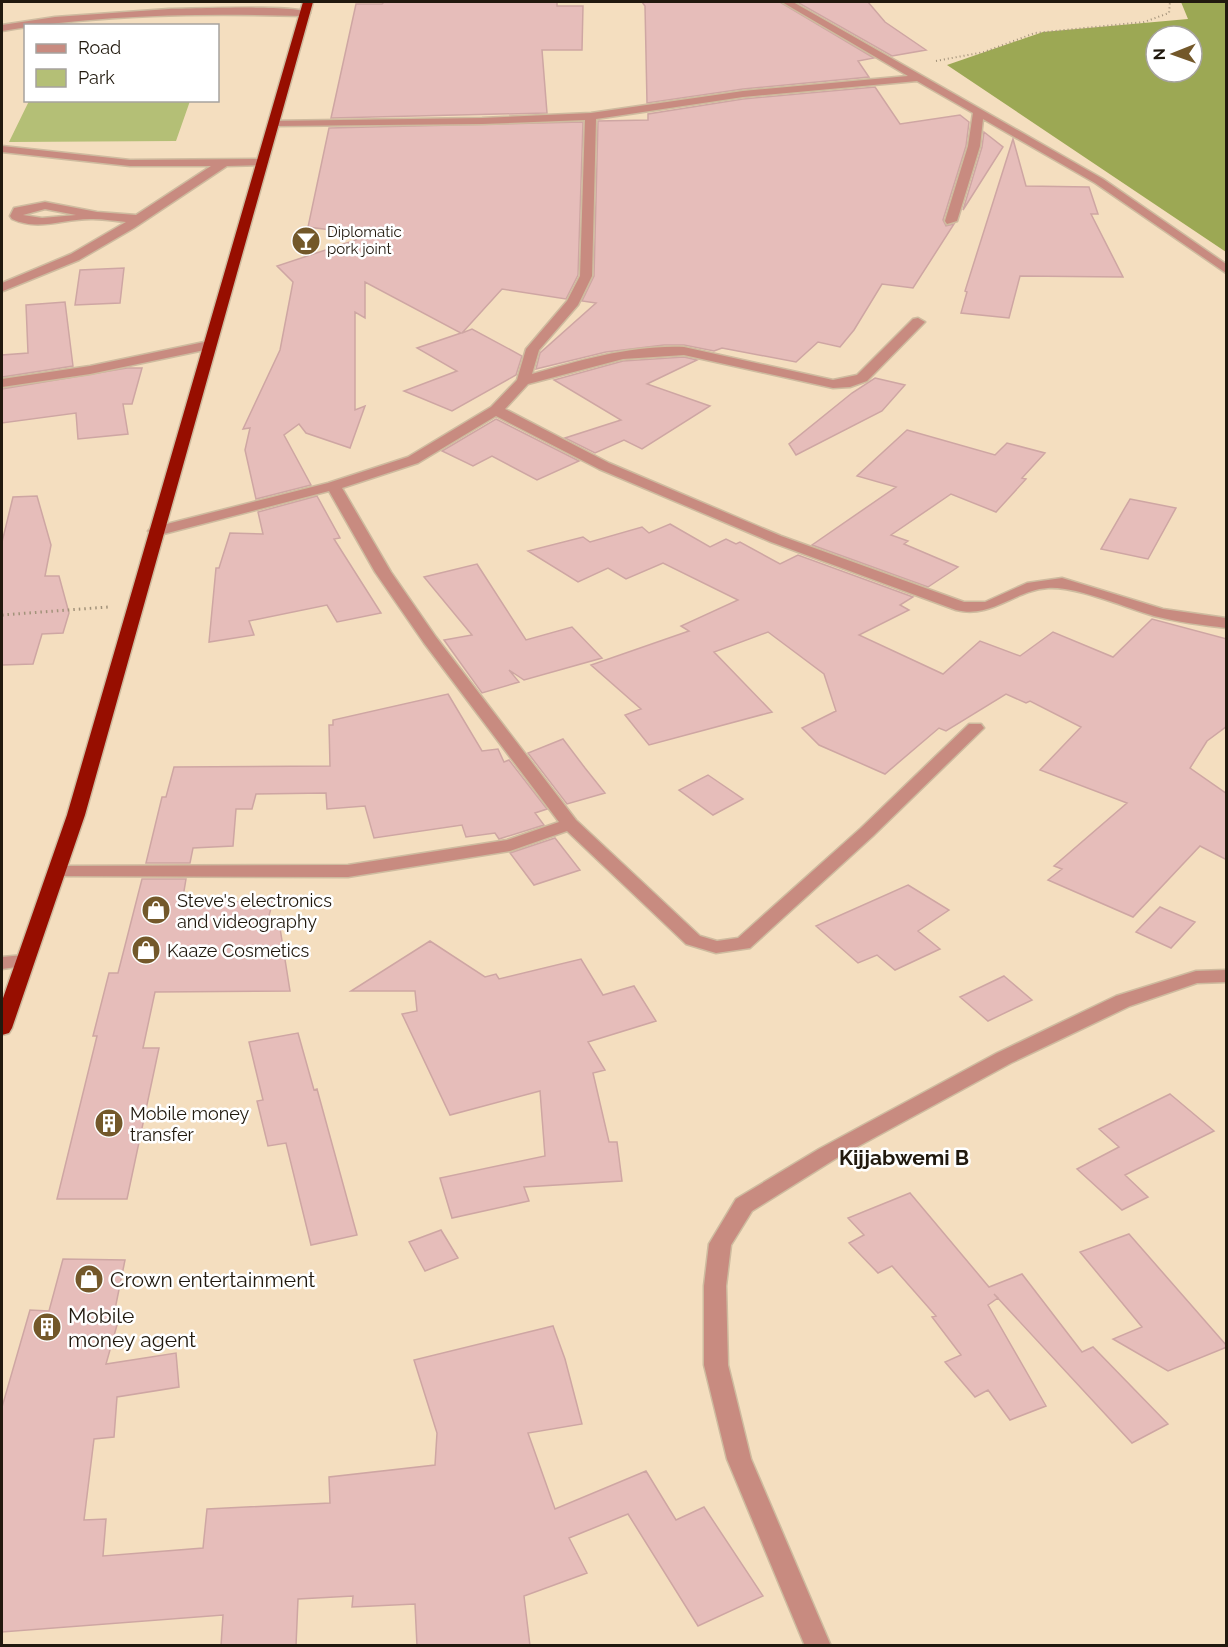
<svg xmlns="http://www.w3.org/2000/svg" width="1228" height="1647" viewBox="0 0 1228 1647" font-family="Raleway,sans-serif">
	<rect width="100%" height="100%" fill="#f4debf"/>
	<path fill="#b4bf76" d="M29,101V100L190,101L176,141L9,142Z"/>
	<path fill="#9ca854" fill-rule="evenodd" d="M1181,2H1226V252L947,65L1043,32L1188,19ZM1156,36H1192V72H1156Z"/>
	<path fill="#e6bdba" stroke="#cea6a3" stroke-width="1.5" d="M384,2H557V6H583L582,50H542L547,113L331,118L356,4H382Z
		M642,2H780L874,58L858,61L869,77L743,89L647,103L645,6Z
		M797,2H868L885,22L926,50L892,56Z
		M875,87L900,124L960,115L969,122L966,146L943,220L946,226L954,224L913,288L882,284L854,330L840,347L818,342L796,362L722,348L714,351L684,345H664L606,352L536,369L540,353L596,303L582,301L594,276L598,121L648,120V114L743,99Z
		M583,122L578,275L566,299L502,289L462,333L472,329L522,356L516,375L452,411L404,391L457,371L417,348L461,333L365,282V318L355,312V410L365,406L350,448L306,433L299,424L284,435L311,485L256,499L245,450L250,428L243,429L280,350L293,282L277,266L371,235L308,227L329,128Z
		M984,132L1003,147L963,210L982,147Z
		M1013,139L1026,186L1089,187L1098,214H1091L1123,277L1020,276L1009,318L961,313L967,292L965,291Z
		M124,268L120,303L75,305L80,270Z
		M65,302L73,366L2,377V355L28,353L26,305Z
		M684,357L697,360L647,384L710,406L642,449L624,440L595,453L565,438L621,420L554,380L623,361Z
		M127,368H142L132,404H123L128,434L78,439L76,413L2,423V389Z
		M875,378L905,385L882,411L796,455L789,444L852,393Z
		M496,419L579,461L537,480L492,456L473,466L442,451Z
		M907,430L995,455L1007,443L1045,453L1022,478L1026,479L996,512L951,494L891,535L908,541L904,544L958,567L928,587L812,545L896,487L857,476Z
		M37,496L51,545L45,576H59L69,613L63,633L42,634L33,664L2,665V542L13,497Z
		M317,496L340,538L334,539L381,613L337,622L327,605L249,621L254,635L209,642L216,568H219L230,533L263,534L258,512Z
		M1130,499L1176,508L1148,559L1101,549Z
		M670,524L710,547L726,539L736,544L740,542L780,564L798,555L913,597L900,605L909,610L859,635L943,674L980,641L1020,656L1053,632L1113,657L1152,619L1227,639V726L1207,741L1190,768L1227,794V860L1200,846L1133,917L1048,880L1062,869L1054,866L1127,803L1040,770L1081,727L1030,701L1026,703L1006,694L946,731L939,728L885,774L819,745L802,728L836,711L824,674L768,632L714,652L772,712L649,745L625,715L641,709L591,665L689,631L681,626L738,600L663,563L626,579L608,568L578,582L528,551L583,537L590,542L642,527L649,533Z
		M477,564L526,640L572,627L602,658L524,680L509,670L519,682L482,693L444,640L472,635L424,577Z
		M448,694L482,751L498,749L504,762L509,760L547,809L535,813L544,825L499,839L495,833L466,837L462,825L374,838L365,806L327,809L326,793L256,794L252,809H236L233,846L193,848L190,863H146L162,797H166L174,767L330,766L329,725H333V720Z
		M563,739L585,768L605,793L567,804L528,753Z
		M708,775L743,799L713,815L679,790Z
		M555,838L580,870L534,885L510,853Z
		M142,879H186L182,903L273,901L265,930L280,928L290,991L155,992L143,1048H159L127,1199H57L97,1036H93L109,973H118Z
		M908,885L949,910L918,931L940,949L895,970L877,955L858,963L816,926Z
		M1160,907L1195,922L1171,948L1136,932Z
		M430,941L485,977L496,974L499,979L581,959L603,995L634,986L656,1021L588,1042L605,1070L593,1073L609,1142H617L622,1181L524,1187L529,1201L452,1218L440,1178L545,1156L540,1091L450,1115L402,1014L417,1011L415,991H351Z
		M1004,976L1032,1000L988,1021L960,997Z
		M298,1033L314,1090L317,1089L357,1235L311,1245L286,1143L268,1146L257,1101L263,1100L249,1042Z
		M1170,1094L1214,1131L1125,1175L1148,1197L1122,1210L1077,1169L1119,1147L1099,1129Z
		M910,1193L989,1287L1022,1274L1082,1352L1093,1347L1168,1424L1132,1443L994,1294L998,1298L988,1305L1046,1406L1010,1420L988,1390L975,1397L945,1362L961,1355L932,1317L936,1316L892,1266L878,1273L849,1243L864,1235L848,1218Z
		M441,1230L458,1258L425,1271L409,1242Z
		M1129,1234L1227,1346V1347L1168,1371L1113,1339L1142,1327L1080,1252Z
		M63,1259L125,1260L112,1324L117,1325L106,1364L176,1353L179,1387L117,1397L114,1437L94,1439L84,1520L106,1519L103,1556L203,1548L207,1509L330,1503L329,1477L435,1465L437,1433L414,1360L553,1326L565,1359L582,1424L528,1433L555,1509L646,1471L676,1520L704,1507L763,1596L698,1626L628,1514L569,1538L587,1573L524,1596L530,1646H417L415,1604L352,1607L353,1596L298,1599L296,1646H221L223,1615L2,1632V1407L30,1310L49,1311Z"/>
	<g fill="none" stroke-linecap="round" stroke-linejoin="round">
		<g stroke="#cebb9f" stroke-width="3">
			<path id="minor" d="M782,2H793L1103,179L1226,264V273L1095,183L983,119L980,146L957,221L947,224L945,221L968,146L973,113L917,81L743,97L596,119L592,276L578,305L539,350L532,374C582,360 631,345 684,347L833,380L857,375L913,319L918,318L925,322L867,381L850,387L833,388L684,355L623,359L528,384L505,409L609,463L781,536L964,602H985L1027,583L1062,578L1163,609L1226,618V628C1203,625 1177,622 1154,616C1126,608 1076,586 1048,588C1015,590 992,619 956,610L771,542L599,469L496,416L418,463L342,488L391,572L436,637L576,820L700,936L717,941L738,938L861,828L969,724H981L984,728L873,836L750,948L716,953L686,944L567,831L510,851L348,877L50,876L48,872L50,868L57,866L348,865L507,840L559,822L424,643L375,572L329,491L156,536L148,531L151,528L328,483L408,457L491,407L517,380L526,349L567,301L580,276L585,120L482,124L274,126L270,125V121L482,118L591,113L743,91L908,76Z
				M169,9C192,9 297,4 310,13L305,16C204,13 100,14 2,31V25L55,17Z
				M2,146L130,160L262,159L268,162L262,165L227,166L134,228L79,260L3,291L2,283L71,254L126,222C115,221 104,219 93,219C64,218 40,232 12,219L10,216L14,208L45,202L97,212L136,215L211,166H130L2,152ZM45,209L76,215L42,218L23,215Z
				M209,341L214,342V348L90,374L2,387V379L90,366Z
				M24,955L31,957L34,961L31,965L2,969V957Z
				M1226,970V982L1197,983L1130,1006L1011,1063L835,1159L752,1211L731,1245L726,1286L728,1365L751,1459L831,1646H805L727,1459L704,1365V1286L709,1244L736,1199L819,1149L997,1053L1116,996L1196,971Z"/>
		</g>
		<g stroke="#cebb9f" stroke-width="3">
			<path id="highway" d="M303,2H313L85,815L12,1028L9,1033L2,1035V1001L67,815Z"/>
		</g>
		<path stroke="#a2927a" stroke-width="2" stroke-dasharray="1 3" stroke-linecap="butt" d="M936,61L984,52L1035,33L1144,22L1169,13L1170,2"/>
		<path stroke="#a2927a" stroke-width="3" stroke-dasharray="1.5 4" stroke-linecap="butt" d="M2,615L108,607"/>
		<use href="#minor" fill="#c88b80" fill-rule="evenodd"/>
		<use href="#highway" fill="#970e00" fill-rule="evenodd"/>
	</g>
	<defs>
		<g id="bar-disc" transform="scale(1.5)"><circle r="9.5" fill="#73582a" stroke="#fff"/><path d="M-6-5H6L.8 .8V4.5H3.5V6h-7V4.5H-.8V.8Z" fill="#fff"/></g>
		<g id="shop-disc" transform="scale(1.5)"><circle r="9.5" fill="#73582a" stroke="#fff"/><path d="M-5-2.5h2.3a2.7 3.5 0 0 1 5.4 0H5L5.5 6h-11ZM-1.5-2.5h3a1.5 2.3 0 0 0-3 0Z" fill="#fff"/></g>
		<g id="building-disc" transform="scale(1.5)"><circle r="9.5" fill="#73582a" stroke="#fff"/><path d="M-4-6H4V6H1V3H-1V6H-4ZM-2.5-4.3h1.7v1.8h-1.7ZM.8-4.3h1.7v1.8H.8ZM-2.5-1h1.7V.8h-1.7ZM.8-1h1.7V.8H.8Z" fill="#fff"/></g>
	</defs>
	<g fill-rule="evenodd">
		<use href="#bar-disc" x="306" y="241"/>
		<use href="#shop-disc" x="156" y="910"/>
		<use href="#shop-disc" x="146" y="950"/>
		<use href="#building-disc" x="109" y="1123"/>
		<use href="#shop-disc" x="89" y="1279"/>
		<use href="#building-disc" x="47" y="1327"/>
	</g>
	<g text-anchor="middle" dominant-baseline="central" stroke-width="5" stroke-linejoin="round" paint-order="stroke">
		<g font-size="15" fill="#21190e" stroke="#fff" text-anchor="start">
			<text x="327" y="232">Diplomatic<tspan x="327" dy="17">pork joint</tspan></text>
		</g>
		<g font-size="18" fill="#21190e" stroke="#fff" text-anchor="start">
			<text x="177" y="900">Steve's electronics<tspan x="177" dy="21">and videography</tspan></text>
			<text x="167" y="950">Kaaze Cosmetics</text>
			<text x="130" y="1113">Mobile money<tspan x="130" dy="21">transfer</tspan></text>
		</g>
		<g font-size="21" font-weight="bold" fill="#21190e" stroke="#fff">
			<text x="904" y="1157">Kijjabwemi B</text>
		</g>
		<g font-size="21" fill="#21190e" stroke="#fff" text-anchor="start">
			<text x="110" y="1279">Crown entertainment</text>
			<text x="68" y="1315">Mobile<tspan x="68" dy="24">money agent</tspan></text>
		</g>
	</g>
	<rect width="1228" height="1647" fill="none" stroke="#21190e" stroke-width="6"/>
	<rect x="24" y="24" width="195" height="78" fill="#ffffff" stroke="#a6a39f" stroke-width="1.5"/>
	<rect x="36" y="44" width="30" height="9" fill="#c88b80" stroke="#a6a39f" stroke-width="1.5"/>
	<text x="78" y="54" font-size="18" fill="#21190e">Road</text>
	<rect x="36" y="69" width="30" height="18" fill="#b4bf76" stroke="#a6a39f" stroke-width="1.5"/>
	<text x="78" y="84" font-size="18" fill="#21190e">Park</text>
	<g transform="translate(1174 54) rotate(269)"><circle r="28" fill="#ffffff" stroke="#a6a39f" stroke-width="1.5"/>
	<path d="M0-4.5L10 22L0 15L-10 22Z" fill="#73582a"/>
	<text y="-9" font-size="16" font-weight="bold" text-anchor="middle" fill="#21190e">N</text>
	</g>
</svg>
